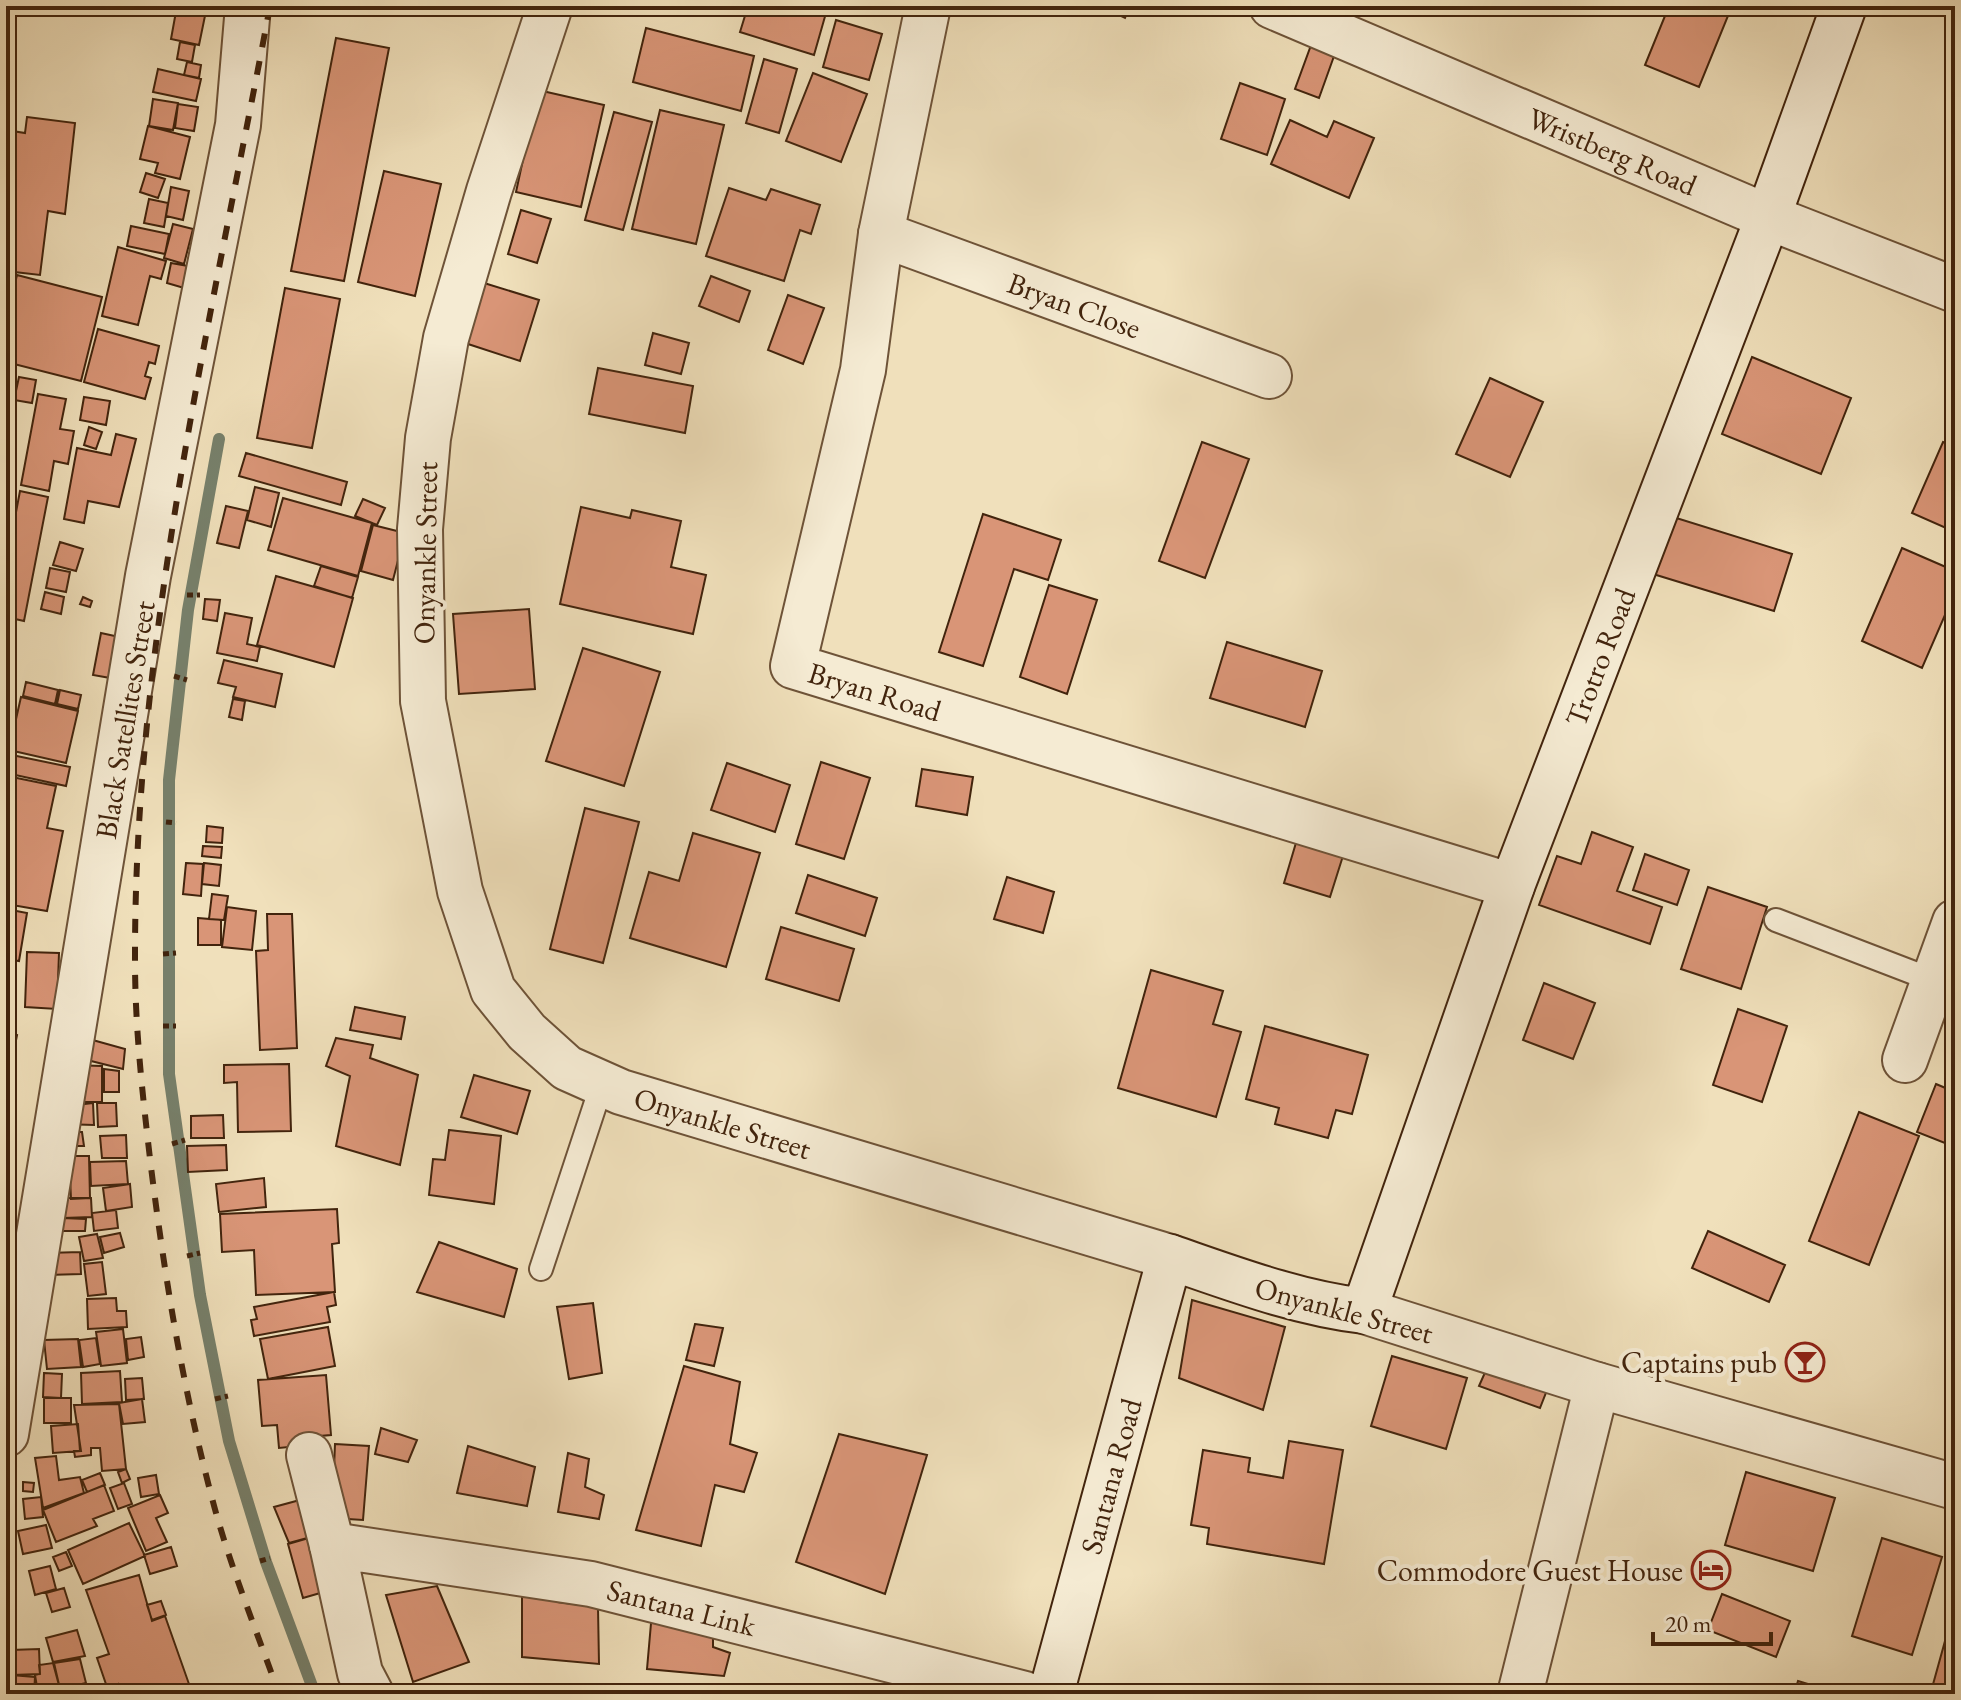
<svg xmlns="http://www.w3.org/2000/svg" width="1961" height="1700" viewBox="0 0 1961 1700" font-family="'EB Garamond',serif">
	<rect width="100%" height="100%" fill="#f0e0bb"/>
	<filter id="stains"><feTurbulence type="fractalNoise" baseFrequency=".0025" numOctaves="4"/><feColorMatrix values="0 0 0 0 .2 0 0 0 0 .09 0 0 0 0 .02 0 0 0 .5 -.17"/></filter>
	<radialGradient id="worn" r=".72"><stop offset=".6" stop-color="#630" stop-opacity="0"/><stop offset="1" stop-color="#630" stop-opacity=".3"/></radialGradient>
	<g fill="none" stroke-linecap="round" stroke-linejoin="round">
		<path stroke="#77806b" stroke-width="12" d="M219,439L188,610L169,780V1074L200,1295L229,1441L266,1562L315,1694"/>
	</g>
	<path fill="#d99577" stroke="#42240d" stroke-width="2" d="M10,6H34L35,10L13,17Z
		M177,6H207L199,45L171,39Z
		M657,6H684L683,11Z
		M748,6H803L826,13L814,55L740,32Z
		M1101,6H1130L1125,18Z
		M1655,6H1732L1699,87L1645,65L1667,11Z
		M836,20L882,34L869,80L823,67Z
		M646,28L754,56L741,111L633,82Z
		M1314,37L1338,45L1319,98L1295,89Z
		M336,38L389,48L344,281L291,271Z
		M180,42L195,45L192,62L177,59Z
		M764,59L797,69L779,133L746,123Z
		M187,62L201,65L199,78L184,75Z
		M158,69L201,79L196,101L153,92Z
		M813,73L867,94L841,162L786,141Z
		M1240,83L1285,99L1267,155L1221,139Z
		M538,90L604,105L581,207L516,192Z
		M153,99L178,103L173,130L149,126Z
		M178,104L198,107L194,131L175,128Z
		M660,110L724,125L696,244L632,229Z
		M614,112L652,122L623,230L585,220Z
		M27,117L75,123L65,214L48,211L40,275L6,271V130L25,133Z
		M1290,120L1327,137L1334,121L1374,138L1349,198L1271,164Z
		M148,126L190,137L180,179L155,173L158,163L140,159Z
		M384,171L441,184L415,296L358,282Z
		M146,173L165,179L158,198L140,192Z
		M171,187L189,191L183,220L166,216Z
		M729,188L766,200L771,189L820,205L811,234L800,230L784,281L706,256Z
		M149,199L168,203L164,227L144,223Z
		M521,210L551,219L537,263L508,254Z
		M173,224L193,229L184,264L164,258Z
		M131,226L169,234L165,254L127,246Z
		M118,247L166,261L161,279L150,276L138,325L102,316Z
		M171,263L188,266L184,288L167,283Z
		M17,275L102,297L81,381L6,362V319Z
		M711,276L750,291L739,322L699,306Z
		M484,283L539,300L520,361L465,343Z
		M285,288L340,299L312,448L257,438Z
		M788,295L824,308L803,364L768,350Z
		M98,329L159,346L155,364L149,362L145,376L151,378L145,399L84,382Z
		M653,333L689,343L681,374L645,365Z
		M1752,357L1851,398L1821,474L1722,434Z
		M598,368L693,386L685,433L589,414Z
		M19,377L36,380L32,403L14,400Z
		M1490,378L1543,402L1510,477L1456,454Z
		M38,394L66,399L60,429L74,431L68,464L54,461L49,491L21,485Z
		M84,397L110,401L106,425L80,420Z
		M89,427L102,432L96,449L84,445Z
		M116,434L136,439L119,507L88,501L84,523L64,519L77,448L111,455Z
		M1202,442L1249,459L1205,578L1159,561Z
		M1943,442L1955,447V532L1912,513Z
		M246,453L347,482L341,505L239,476Z
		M255,487L279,493L271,527L247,520Z
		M20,491L48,497L24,621L6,617V565Z
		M283,498L372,523L358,576L268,550Z
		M363,499L385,508L377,525L355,516Z
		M226,506L248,511L239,548L217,543Z
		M581,507L630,518L632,510L681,521L671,567L706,575L693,634L560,604Z
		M1657,512L1792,554L1774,611L1640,570Z
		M983,514L1061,540L1048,580L1014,569L983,666L939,652Z
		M373,525L405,533L393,580L361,571Z
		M60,542L83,549L76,571L53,565Z
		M1902,548L1955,571V592L1922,668L1862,641Z
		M321,566L358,577L352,598L314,586Z
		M50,568L70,572L66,592L46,588Z
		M276,576L353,598L334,667L257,645Z
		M1049,585L1097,600L1067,694L1020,677Z
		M45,592L64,597L61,614L41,609Z
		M83,597L92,601L90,607L80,604Z
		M205,599L220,600L217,621L203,619Z
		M529,609L535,689L459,694L453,614Z
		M225,613L252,618L247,644L260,647L257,661L217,653Z
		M101,633L124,638L116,679L93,675Z
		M1227,642L1322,671L1305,727L1210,698Z
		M583,648L660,672L624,786L546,761Z
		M224,660L282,674L275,707L233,697L236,687L218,683Z
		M26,682L58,690L55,704L23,696Z
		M60,690L81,695L78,709L57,704Z
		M21,697L78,711L66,763L9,750Z
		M233,699L245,701L242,720L229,717Z
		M7,754L70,767L66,786L6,773Z
		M821,762L870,778L844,859L796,844Z
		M727,763L790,785L775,832L711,810Z
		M922,769L973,777L967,815L916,806Z
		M7,776L56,786L47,828L63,831L47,911L6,904Z
		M585,808L639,822L603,963L550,949Z
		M207,826L223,828L222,843L206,842Z
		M1301,826L1348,840L1330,897L1284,883Z
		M1592,832L1633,847L1617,891L1662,907L1650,944L1539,905L1557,856L1581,864Z
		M693,833L760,853L726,967L630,938L649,872L679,881Z
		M203,846L222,847L221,858L202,856Z
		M1645,854L1689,870L1677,905L1633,890Z
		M186,863L203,864L201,896L183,894Z
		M204,863L221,865L219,886L202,884Z
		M808,875L877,898L865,936L796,913Z
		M1007,877L1054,892L1043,933L994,919Z
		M1708,887L1767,907L1741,989L1681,969Z
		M212,894L228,896L224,920L209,919Z
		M227,907L256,911L252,950L222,947Z
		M6,909L27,913L19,961L6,959Z
		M267,914H292L297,1048L260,1050L256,951L268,950Z
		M198,918L221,920V945H198Z
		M781,927L854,949L839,1001L766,979Z
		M27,952L59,953L57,1009L25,1007Z
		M1151,970L1223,991L1213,1024L1241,1032L1216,1117L1118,1088Z
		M1544,983L1595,1003L1573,1059L1523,1040Z
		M355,1007L405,1017L401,1039L350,1030Z
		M1738,1009L1787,1026L1762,1102L1713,1085Z
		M1265,1026L1368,1055L1352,1114L1336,1110L1328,1138L1275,1124L1279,1108L1246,1099Z
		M6,1033L17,1035L10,1072L6,1071Z
		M336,1038L373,1045L370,1058L418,1075L400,1165L336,1146L350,1076L326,1066Z
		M89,1039L125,1049L123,1069L83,1059Z
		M289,1064L291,1131L238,1132L237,1082L224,1083V1065Z
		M71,1065L102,1066V1102H79Z
		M104,1069L119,1071V1092H104Z
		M474,1075L530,1091L517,1134L461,1117Z
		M1936,1084L1955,1092V1147L1917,1132Z
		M93,1103L94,1125L62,1124L76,1105Z
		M97,1103H116L117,1126L98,1127Z
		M1859,1112L1919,1136L1869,1265L1809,1241Z
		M223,1115L224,1138H191V1116Z
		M449,1130L501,1136L494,1204L429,1195L433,1159L445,1160Z
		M70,1132H82L84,1146H72Z
		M126,1135L127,1158H102L100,1136Z
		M226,1145L227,1170L188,1172L187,1146Z
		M69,1156H89L90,1198L71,1199Z
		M126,1161L128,1184L91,1186L90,1162Z
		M264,1178L266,1207L219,1212L216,1184Z
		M130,1184L132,1207L106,1211L103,1188Z
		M63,1198H91L92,1217L63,1218Z
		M337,1209L339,1243L332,1244L335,1292L256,1295L254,1250L222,1252L220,1214Z
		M116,1210L118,1228L94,1231L92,1213Z
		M62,1218L86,1219L85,1231H63Z
		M1708,1231L1785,1265L1769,1302L1692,1268Z
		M120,1233L124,1247L104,1253L100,1237Z
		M97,1234L103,1258L84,1261L79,1237Z
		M439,1242L517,1269L504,1317L417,1292Z
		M80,1252L81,1274L47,1275V1253Z
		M102,1262L106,1294L88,1296L84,1264Z
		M334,1292L336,1305L327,1307L330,1322L254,1336L251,1320L257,1319L254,1307Z
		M116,1298L117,1311H126L127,1327L88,1329L87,1299Z
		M1192,1300L1285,1327L1263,1410L1179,1378Z
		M593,1303L602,1373L569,1379L557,1307Z
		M695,1324L723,1328L714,1366L686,1360Z
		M328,1327L335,1366L268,1379L260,1339Z
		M123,1329L127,1363L101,1366L96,1332Z
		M141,1337L144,1357L128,1360L126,1339Z
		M96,1338L100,1364L83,1367L79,1340Z
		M78,1339L81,1367L47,1369L44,1340Z
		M1392,1356L1467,1378L1446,1449L1371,1426Z
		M684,1366L740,1382L730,1444L757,1453L744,1492L715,1485L701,1546L636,1530Z
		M1487,1368L1547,1390L1540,1408L1479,1386Z
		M120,1371L122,1402L82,1404L81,1373Z
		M44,1373L62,1374L61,1398L43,1397Z
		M326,1375L331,1435L308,1437L309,1445L279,1448L277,1425L262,1426L258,1380Z
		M142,1378L144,1399L126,1400L125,1379Z
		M44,1398H71V1423H44Z
		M142,1399L145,1422L123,1424L119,1403Z
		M119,1404L126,1469L102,1471L100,1448H91V1455L75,1457L74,1451H81L74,1405Z
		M78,1424L80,1451L53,1453L51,1426Z
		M381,1428L417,1440L408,1462L375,1454Z
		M839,1434L927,1455L885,1594L796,1562Z
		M1289,1441L1343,1450L1324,1564L1207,1544L1209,1528L1191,1525L1203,1450L1250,1458L1248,1472L1283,1478Z
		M335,1444L369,1446L363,1520L332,1518Z
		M468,1446L535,1467L527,1506L457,1493Z
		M568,1453L589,1459L585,1487L604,1495L599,1519L558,1512Z
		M56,1456L59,1480L80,1477L84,1493L43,1508L35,1458Z
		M126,1469L130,1479L122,1483L118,1472Z
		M1746,1472L1835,1498L1813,1571L1725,1545Z
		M100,1473L105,1485L87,1492L82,1480Z
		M156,1475L159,1494L141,1497L138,1478Z
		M23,1482L34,1483L33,1492L23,1491Z
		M124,1483L132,1504L118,1509L110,1488Z
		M104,1485L114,1511L93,1519L97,1526L56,1542L43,1510Z
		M160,1495L168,1513L156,1518L167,1542L146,1551L128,1508Z
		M41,1497L43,1517L25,1519L23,1499Z
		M311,1497L322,1534L289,1543L274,1507Z
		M129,1523L145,1556L83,1584L68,1550Z
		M46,1525L52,1548L23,1554L18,1531Z
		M326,1533L341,1587L303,1598L288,1544Z
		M1882,1538L1942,1557L1912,1655L1852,1636Z
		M171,1547L177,1566L150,1574L144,1555Z
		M66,1552L72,1566L59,1571L53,1557Z
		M50,1566L56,1589L35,1595L29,1571Z
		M139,1575L152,1621L165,1616L189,1684L159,1694H122L118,1684L107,1687L97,1658L109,1654L86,1590Z
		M437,1586L469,1662L413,1682L386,1595Z
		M64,1588L70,1607L52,1612L46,1593Z
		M522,1589L557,1593L558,1602L598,1607L599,1664L522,1657Z
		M1722,1594L1790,1621L1776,1657L1708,1630Z
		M161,1601L166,1615L152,1620L147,1605Z
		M652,1612L713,1630V1647L730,1653L724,1676L647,1669Z
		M1950,1623L1955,1624V1694L1932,1688Z
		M77,1630L85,1656L53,1662L46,1638Z
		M39,1649L40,1674L12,1675L11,1650Z
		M80,1659L86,1683L60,1689L54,1663Z
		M53,1663L60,1689L38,1693L35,1675L40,1674L39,1665Z
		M11,1675L35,1677L34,1694H10Z
		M1798,1681L1841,1694H1794Z
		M118,1684L122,1694H108L106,1688Z
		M409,1688L410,1694H397L396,1689Z"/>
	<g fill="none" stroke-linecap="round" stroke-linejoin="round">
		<g stroke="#6e5338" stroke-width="26">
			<path id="lane" d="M1776,920L1935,981
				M541,1269L602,1084"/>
		</g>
		<g stroke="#6e5338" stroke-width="48">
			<g id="street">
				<path id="s1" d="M550,6L489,191L446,338L428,438L420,529L423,701L460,891L493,990L527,1032L567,1068L621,1092L1170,1257"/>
				<path id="s2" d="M928,6L881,234L863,370L793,666L1512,886"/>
				<path id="s3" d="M1272,6L1768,217L1955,290"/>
				<path id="s4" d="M881,234L1269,376"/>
				<path d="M1905,1060L1955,922"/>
				<path d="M1364,1311L1597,1385L1955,1487"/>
				<path id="s5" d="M6,1434L148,576L238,125L248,6"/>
				<path d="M309,1455L332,1545"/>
				<path id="s6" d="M371,1694L360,1673L332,1545L591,1584L1025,1694"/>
				<path d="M1520,1694L1597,1385"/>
			</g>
		</g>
		<g stroke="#42240d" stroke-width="48">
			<g id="secondary">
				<path id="s7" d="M1051,1694L1170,1257C1234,1279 1297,1303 1364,1311L1512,886L1768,217L1844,6"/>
			</g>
		</g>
		<path stroke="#42240d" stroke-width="5" stroke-dasharray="6 4" stroke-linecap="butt" d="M187,595H200
			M174,676L187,680
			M166,822L176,823
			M163,954L176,953
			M163,1026H176
			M172,1144L185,1140
			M187,1256L200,1253
			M215,1399L228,1396
			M260,1561L270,1558"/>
		<use href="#lane" stroke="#f5ebd3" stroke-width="22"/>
		<use href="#street" stroke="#f5ebd3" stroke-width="44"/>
		<use href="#secondary" stroke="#f5ebd3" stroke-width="44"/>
		<path stroke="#42240d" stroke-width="6" stroke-dasharray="14 14" stroke-linecap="butt" d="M270,6C211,321 134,639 135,961C135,1030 143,1099 151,1167C165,1279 183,1389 212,1498C229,1564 256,1629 279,1694"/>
	</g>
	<defs>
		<g id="bar-ring" transform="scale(2)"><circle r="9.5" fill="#f5ebd3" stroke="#8f2418" stroke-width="1.5"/><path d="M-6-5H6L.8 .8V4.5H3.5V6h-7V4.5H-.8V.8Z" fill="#8f2418"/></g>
		<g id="hotel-ring" transform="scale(2)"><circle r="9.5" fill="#f5ebd3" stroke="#8f2418" stroke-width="1.5"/><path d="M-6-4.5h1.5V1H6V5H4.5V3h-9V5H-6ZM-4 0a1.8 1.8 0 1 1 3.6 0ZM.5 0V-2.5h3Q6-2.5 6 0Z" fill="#8f2418"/></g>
	</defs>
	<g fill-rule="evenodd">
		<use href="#bar-ring" x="1805" y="1362"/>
		<use href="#hotel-ring" x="1711" y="1570"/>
	</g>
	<g text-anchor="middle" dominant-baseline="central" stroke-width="8" stroke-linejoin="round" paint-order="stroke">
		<g font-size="30" fill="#42240d" stroke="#f5ebd3">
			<text stroke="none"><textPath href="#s3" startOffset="370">Wristberg Road</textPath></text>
			<text stroke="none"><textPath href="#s4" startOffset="206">Bryan Close</textPath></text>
			<text transform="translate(425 553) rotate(-89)">Onyankle Street</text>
			<text stroke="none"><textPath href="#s7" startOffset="1350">Trotro Road</textPath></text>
			<text stroke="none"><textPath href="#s2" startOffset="760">Bryan Road</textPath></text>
			<text stroke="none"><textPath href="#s5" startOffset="724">Black Satellites Street</textPath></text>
			<text stroke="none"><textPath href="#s1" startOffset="1284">Onyankle Street</textPath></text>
			<text transform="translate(1344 1310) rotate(15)">Onyankle Street</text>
			<text stroke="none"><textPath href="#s7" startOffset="226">Santana Road</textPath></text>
			<text stroke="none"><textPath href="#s6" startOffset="510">Santana Link</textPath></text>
		</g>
		<g font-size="30" fill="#42240d" stroke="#f5ebd3" text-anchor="end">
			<text x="1777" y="1362">Captains pub</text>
			<text x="1683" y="1570">Commodore Guest House</text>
		</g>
	</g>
	<rect width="1961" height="1700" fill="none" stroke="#f0e0bb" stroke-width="32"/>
	<rect x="8" y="8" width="1945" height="1684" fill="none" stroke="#42240d" stroke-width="4"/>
	<rect x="16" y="16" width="1929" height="1668" fill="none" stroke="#42240d" stroke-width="2"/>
	<path d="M1653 1632v12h118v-12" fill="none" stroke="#42240d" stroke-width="4"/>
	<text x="1665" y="1632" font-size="24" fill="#42240d" stroke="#f5ebd3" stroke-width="6" paint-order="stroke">20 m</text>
	<rect width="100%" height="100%" filter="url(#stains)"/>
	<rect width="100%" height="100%" fill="url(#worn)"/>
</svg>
